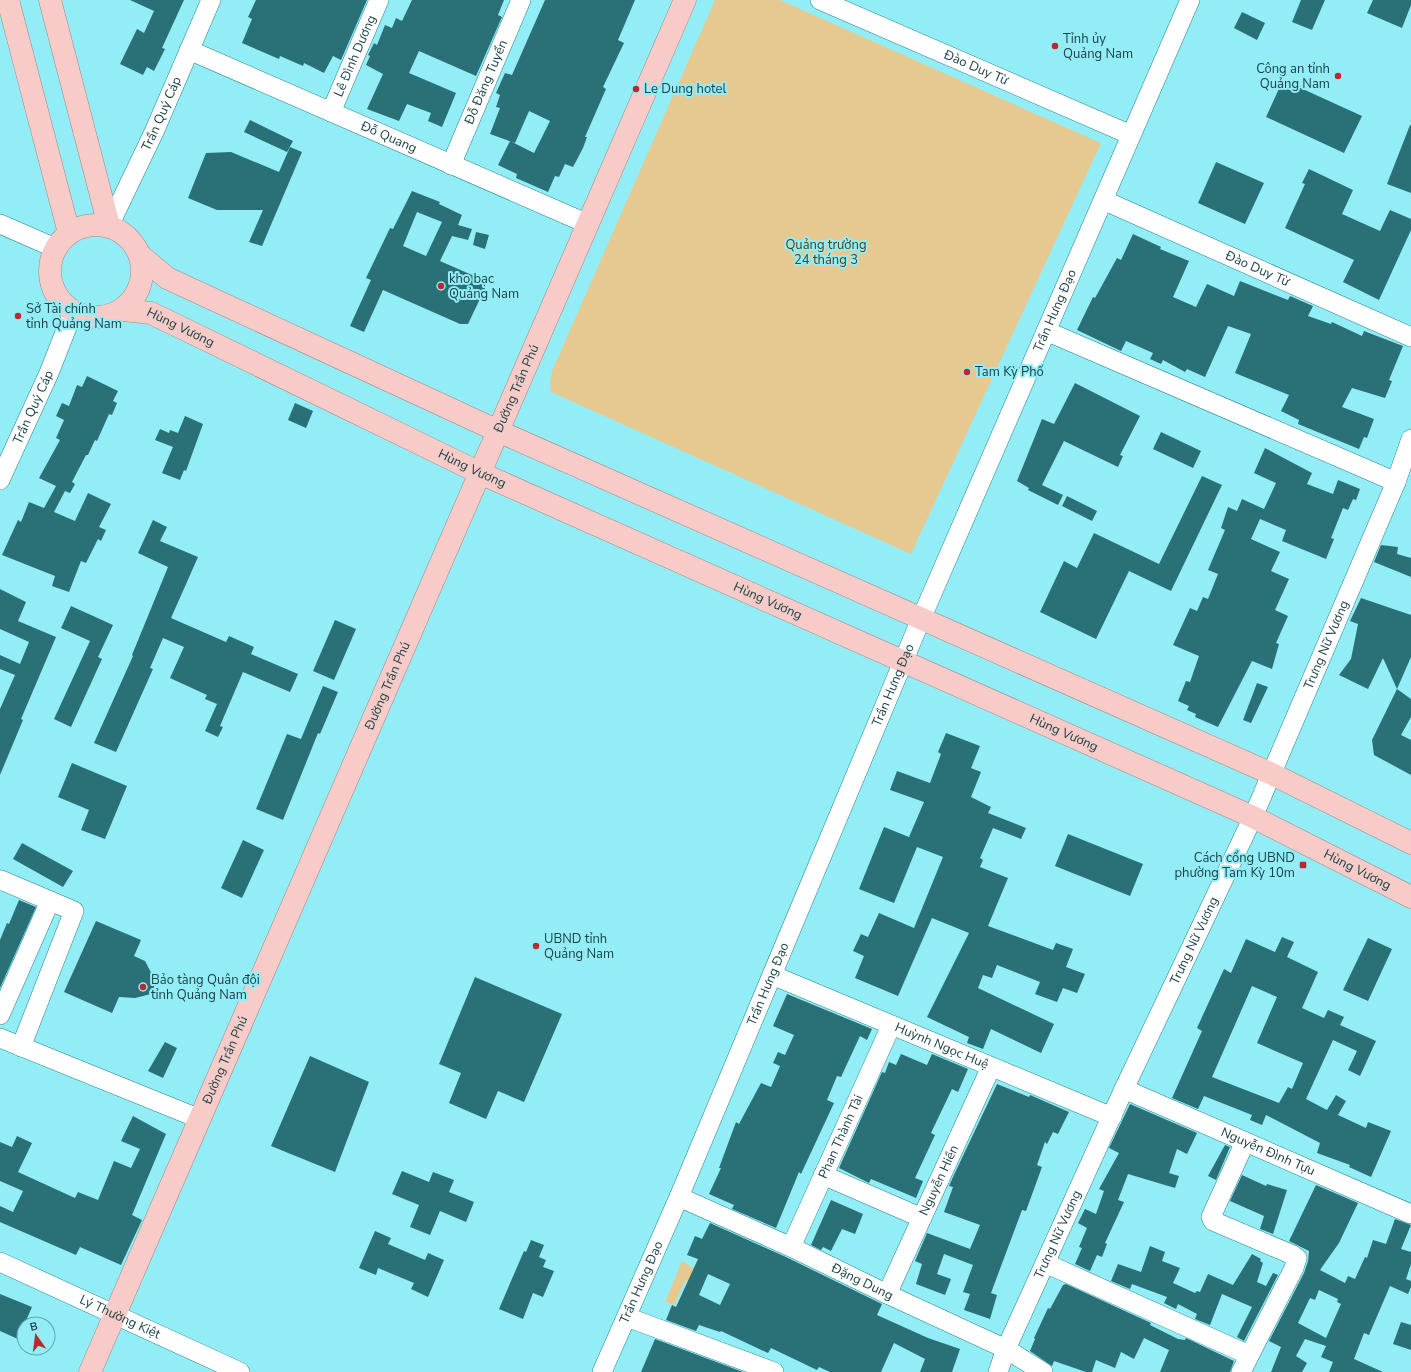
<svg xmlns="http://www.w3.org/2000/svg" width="1411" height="1372" viewBox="0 0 1411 1372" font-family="'Nunito Sans',sans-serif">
	<rect width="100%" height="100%" fill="#93edf7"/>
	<path fill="#e5c990" d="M715,0H780L1101,143L911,554L551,392L550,383L552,371Z
		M682,1261L697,1270L690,1282L685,1281L674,1305L665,1302Z"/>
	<path fill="#2a7077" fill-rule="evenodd" d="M130,0H184L162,48L165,49L154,71L147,67L143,75L120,64L137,29L144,33L154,11Z
		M256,0H367L341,60L333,56L324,73L304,63L303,66L280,56L279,59L242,43L252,19L248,17Z
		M412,0H504L498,15L502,17L476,76L419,51L409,73L456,93L442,127L428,121L431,113L407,104L399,121L367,109L383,74L366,65L370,56L368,55L374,43L377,45L385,25L392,28L396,18L402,21Z
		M545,0H635L618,40L624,43L603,87L606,89L585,137H587L583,148L573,167L565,164L559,177L555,176L548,192L516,178L517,174L498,165L510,141L534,153L550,121L529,111L515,143L490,134L500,108L496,107L500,95L496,93L505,73L512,75Z
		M1301,0H1325L1312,30L1292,22Z
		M1373,0H1411V5L1402,28L1367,13Z
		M1242,12L1265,23L1257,40L1234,28Z
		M1283,80L1362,116L1344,153L1266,117Z
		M250,120L293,141L287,152L244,132Z
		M1410,125H1411V193L1387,184Z
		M290,147L302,152L262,246L249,242L263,210H217L188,198L206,153L231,152L279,172Z
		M1216,162L1264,183L1245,224L1198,203Z
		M1309,169L1353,190L1342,214L1380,231L1390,210L1411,219V230L1379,300L1343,282L1354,260L1285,228L1305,184L1302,183Z
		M412,191L440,202L439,204L462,215L458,225L472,229L468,240L452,236L440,261L488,282L468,324H460L383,290L364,332L350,326L371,280L366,278L390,228L393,229ZM417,212L442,222L426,256L403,246Z
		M476,232L489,235L485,249L473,245Z
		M1133,234L1161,247L1160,249L1189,261L1173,297L1196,307L1207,284L1234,296L1240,281L1288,300L1290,296L1313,306L1308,316L1331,324L1332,322L1362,336L1364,331L1403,346L1389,380L1392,381L1385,398L1352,388L1342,407L1374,419L1367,438L1364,437L1359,449L1298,424L1299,420L1281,411L1289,395L1235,373L1251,334L1228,326L1205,377L1187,369L1185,372L1163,360L1161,364L1150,359L1153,353L1126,341L1121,351L1077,330L1093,297L1095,298L1117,258L1121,260Z
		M87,376L118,391L113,401L117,403L112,415L109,414L97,441L95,440L88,455H86L72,482L75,484L70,493L65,491L54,512L75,521L88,493L111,504L99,527L106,530L101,541L98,539L86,563L81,561L69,592L52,586L55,576L2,555L18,520L21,522L29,502L44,508L56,486L39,478L60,440L56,438L64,420L56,416L62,403L69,406L77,385L82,387Z
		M1075,383L1140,416L1120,455L1123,456L1118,467L1064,441L1042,485L1063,495L1058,505L1028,490L1029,488L1017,481L1042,419L1054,424Z
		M295,403L313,411L306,428L288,420Z
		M185,416L203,424L186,471L184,470L180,480L162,473L173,447L155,440L160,429L169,433L170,430L178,433Z
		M1161,432L1201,451L1193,468L1153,449Z
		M1265,448L1312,473L1307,484L1333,494L1338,480L1360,489L1356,500L1353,499L1348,510L1343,508L1331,538L1334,539L1326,559L1282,541L1286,530L1260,519L1251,539L1280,552L1271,571L1289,579L1275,610L1288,616L1276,643L1279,644L1272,669L1252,661L1218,727L1195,717L1196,714L1187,710L1189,706L1178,701L1186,681L1190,682L1199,656L1173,645L1190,608L1197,611L1203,597L1208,599L1218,574L1208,570L1225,530L1221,528L1228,507L1237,511L1242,499L1264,509L1276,483L1254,473Z
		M1202,476L1222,485L1171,591L1129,571L1096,639L1040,612L1064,561L1077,568L1094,533L1159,564Z
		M1067,496L1097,511L1092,521L1062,506Z
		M153,520L167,527L160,541L198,557L171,618L226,642L229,636L254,647L251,654L298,674L290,692L243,672L220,726L223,727L218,737L205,731L217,704L205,699L207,695L170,678L184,647L163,638L150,668L153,669L116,752L94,743L133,656L132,655L168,567L138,553Z
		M1381,545L1398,547L1397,554L1411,558V577L1374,562Z
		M0,589L26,602L18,621L56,637L21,719L23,720L0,775V709L15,675L0,669V655L20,664L29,642L0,629Z
		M1361,598L1411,615V657L1397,689L1383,658L1368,689L1339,675L1351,659L1358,624L1350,621Z
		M71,606L113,625L98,657L102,659L71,727L54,719L90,641L61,628Z
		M335,620L356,629L334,680L313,671Z
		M1257,683L1268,687L1251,723L1243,720Z
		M323,686L338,692L320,734L318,733L283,820L256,809L287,734L301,739Z
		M1397,689L1411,699V717L1401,735L1411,740V775L1374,755L1372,740Z
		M946,733L980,746L971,768L981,772L971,797L991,807L988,813L1026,828L1021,839L993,828L980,858L983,860L980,867L1008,878L988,926L1053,950L1056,943L1073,949L1066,967L1085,974L1077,993L1063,988L1057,1002L1035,994L1040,982L997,965L992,978L983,975L978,988L1054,1024L1041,1053L991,1029L983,1049L967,1043L969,1037L927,1017L969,933L932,918L898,996L855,978L864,956L853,951L861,934L868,937L879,913L914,928L943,857L917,847L894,903L859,889L884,827L909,837L924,802L890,790L897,771L930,783L941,754L938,752Z
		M72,763L127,786L105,839L81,830L89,810L58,797Z
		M1068,834L1143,864L1130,896L1055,866Z
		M243,840L264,850L242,898L221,888Z
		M22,843L73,871L63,887L13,859Z
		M19,900L36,907L0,988V940L7,923L9,924Z
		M96,921L141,940L134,956L145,961L156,982L151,994L135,998L119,997L112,1013L64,992Z
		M1282,937L1294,942L1287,957L1318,972L1302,1008L1324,1018L1328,1010L1344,1017L1340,1025L1376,1041L1360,1076L1348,1070L1357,1051L1333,1040L1306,1099L1327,1110L1336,1095L1346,1101L1338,1115L1366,1128L1368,1122L1391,1131L1371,1177L1349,1167L1350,1165L1317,1153L1320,1143L1266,1115L1262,1125L1250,1120L1252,1115L1204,1096L1198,1109L1172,1098L1202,1031L1197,1028L1224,969L1231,973L1246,939L1275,952ZM1252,986L1277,997L1257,1043L1303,1063L1292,1089L1288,1087L1279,1103L1212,1077Z
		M1368,938L1392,949L1368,1001L1343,990Z
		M475,977L562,1014L524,1102L498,1091L486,1119L449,1103L461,1073L439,1064Z
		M787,994L872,1029L867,1040L860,1036L841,1077L837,1076L827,1100L834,1103L801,1174L799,1172L776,1228L732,1209L734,1205L709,1194L721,1168H719L736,1122L739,1124L761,1083L771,1087L780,1066L773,1063L778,1052L785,1055L794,1035L773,1026Z
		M165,1042L177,1048L163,1078L148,1071Z
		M901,1054L927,1065L932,1054L968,1069L958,1092L952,1089L931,1133L935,1135L915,1178L923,1181L916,1198L871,1179L869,1183L839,1168L882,1072L885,1073L889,1062L896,1065Z
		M310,1056L369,1082L335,1172L271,1146Z
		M997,1084L1029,1097L1030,1095L1069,1112L1058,1134L1053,1132L1047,1144L1045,1142L1037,1165L1042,1167L1026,1211L1022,1210L991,1293L997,1295L990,1319L964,1310L970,1294L963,1292L973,1265L944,1254L937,1274L951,1279L945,1295L916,1284L922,1264L915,1261L927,1233L970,1249L980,1225L944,1212L953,1187L949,1186L953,1177Z
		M1130,1104L1197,1133L1187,1154L1177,1149L1169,1173L1179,1176L1175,1188L1128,1174L1118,1200L1124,1202L1105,1243L1107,1244L1102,1257L1097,1255L1090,1271L1075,1264L1082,1248L1079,1247L1087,1228L1078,1223L1085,1209L1096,1214L1104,1191L1099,1189L1119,1153L1109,1148Z
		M133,1116L166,1134L132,1215L142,1220L121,1265L80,1247L76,1255L0,1222V1206L13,1212L23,1191L0,1181V1142L12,1147L17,1136L32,1143L18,1172L75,1198L78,1192L98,1200L114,1161L131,1168L140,1149L121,1141Z
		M1225,1145L1230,1147L1216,1180L1208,1176Z
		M402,1171L429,1182L433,1172L454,1180L449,1192L474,1202L466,1222L440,1211L430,1235L410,1227L419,1205L392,1194Z
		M1242,1175L1266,1186L1267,1184L1287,1190L1273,1234L1260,1229L1264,1216L1230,1201Z
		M1316,1185L1358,1203L1339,1243L1320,1270L1345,1283L1348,1276L1355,1279L1365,1257L1367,1258L1373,1240L1386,1244L1395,1219L1411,1225L1401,1249L1411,1252V1264L1406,1279L1411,1281V1287L1408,1294L1390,1286L1369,1335L1364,1333L1354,1359L1383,1372H1329L1333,1362L1321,1357L1326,1346L1305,1339L1296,1356L1307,1363L1302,1372H1271L1281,1347L1269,1341L1304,1273L1308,1261L1309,1251L1289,1241ZM1319,1290L1338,1299L1337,1302L1341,1304L1326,1338L1298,1323L1310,1298L1315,1300Z
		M831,1200L863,1214L855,1234L842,1229L831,1251L823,1247L821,1250L811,1245Z
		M710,1223L786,1257L882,1304L877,1315L928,1338L960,1349L952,1372H920L925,1359L894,1343L881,1372H830L819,1367L817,1370L771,1348L768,1353L721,1331L720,1332L699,1325L696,1331L666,1320L672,1305L676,1307L698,1259L687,1255L695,1236L702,1239ZM708,1274L730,1284L720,1305L699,1295Z
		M375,1231L391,1238L388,1244L425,1260L428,1253L444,1260L428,1297L411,1289L414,1283L378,1268L376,1275L359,1268Z
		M531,1240L544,1245L539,1257L546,1260L543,1267L554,1271L543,1297L533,1293L523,1319L499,1309L524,1251L526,1252Z
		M1150,1246L1165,1252L1162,1261L1180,1268L1173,1283L1195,1293L1197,1291L1200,1292L1208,1274L1233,1285L1252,1254L1261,1259L1260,1261L1263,1263L1257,1282L1266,1286L1273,1273L1278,1275L1244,1341L1237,1337L1252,1307L1222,1294L1210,1325L1195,1319L1197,1314L1178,1304L1176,1309L1164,1303L1167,1297L1132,1284L1130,1289L1111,1281L1118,1264L1141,1272Z
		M1066,1284L1151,1323L1150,1325L1178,1339L1185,1340L1186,1338L1234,1361L1230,1372H1160L1169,1350L1144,1338L1134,1359L1121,1352L1115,1368L1096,1360L1092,1372H1086L1054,1361L1052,1366L1030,1351L1035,1339L1034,1338L1048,1308L1050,1309L1063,1285Z
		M0,1294L32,1307L18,1339L0,1331Z
		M1401,1322L1411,1325V1350L1393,1344Z
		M655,1339L743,1372H641Z"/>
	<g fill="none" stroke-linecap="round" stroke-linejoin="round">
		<g stroke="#22848e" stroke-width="20">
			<g id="minor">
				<path id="s1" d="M820,0L1131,135"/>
				<path id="s2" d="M189,50L588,224"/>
				<path id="s3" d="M331,112L379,0"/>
				<path id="s4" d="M451,165L521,0"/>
				<path id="s5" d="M1103,200L1411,337"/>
				<path d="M0,224L55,248"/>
				<path id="s6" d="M109,226L154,132L211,0"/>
				<path d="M1046,331L1396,482"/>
				<path id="s7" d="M0,480L49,373L73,312"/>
				<path d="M0,881L1,880L74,911L21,1047"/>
				<path id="s8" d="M772,975L1112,1117"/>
				<path d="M0,1015L50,901"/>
				<path d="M0,1038L200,1119"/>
				<path id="s9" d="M1124,1089L1411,1214"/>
				<path d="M823,1175L922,1218"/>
				<path id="s10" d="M679,1197L791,1247L887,1294L1006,1349L1043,1372"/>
				<path id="s11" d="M791,1247L891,1026"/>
				<path id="s12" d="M0,1262L240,1372"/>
				<path d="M1045,1263L1249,1355"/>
				<path id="s13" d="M887,1294L991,1067"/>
				<path d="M627,1317L774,1372"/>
				<path id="s14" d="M602,1372L679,1197L921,619L1190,0"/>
				<path id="s15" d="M998,1372L1006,1349L1124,1089L1253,817L1396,482L1411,439"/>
				<path d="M1241,1372L1294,1268L1297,1258L1293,1255L1213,1221L1211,1217L1245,1142"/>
			</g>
		</g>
		<g stroke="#a78582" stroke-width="23">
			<g id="major">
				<path d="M8,0L69,233"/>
				<path d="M50,0L109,226"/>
				<circle cx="96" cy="271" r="46"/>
				<path d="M141,256L167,278L498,431L1272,774L1411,843"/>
				<path id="s16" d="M123,310L151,313L480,473L1253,817L1411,897"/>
				<path id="s17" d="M90,1372L685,0"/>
			</g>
		</g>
		<use href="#minor" stroke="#fff" stroke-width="19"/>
		<use href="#major" stroke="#f7cbc8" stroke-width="22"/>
	</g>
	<g fill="#b9292e" stroke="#93edf7" stroke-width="1.5">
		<circle cx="1055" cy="46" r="4"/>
		<circle cx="1338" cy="76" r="4"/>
		<circle cx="636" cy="89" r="4"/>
		<circle cx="441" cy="286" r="4"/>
		<circle cx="18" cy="316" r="4"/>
		<circle cx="967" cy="372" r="4"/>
		<rect x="1299" y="861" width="8" height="8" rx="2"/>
		<circle cx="536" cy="946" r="4"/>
		<circle cx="143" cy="987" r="4"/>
	</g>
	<g text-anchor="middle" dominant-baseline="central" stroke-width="4" stroke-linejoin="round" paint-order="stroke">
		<g font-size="13" fill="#1b4145" stroke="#93edf7" text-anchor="start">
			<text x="1063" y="39">Tỉnh ủy<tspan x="1063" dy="15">Quảng Nam</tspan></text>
			<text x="1330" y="69" text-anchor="end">Công an tỉnh<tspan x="1330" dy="15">Quảng Nam</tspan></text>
			<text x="644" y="89">Le Dung hotel</text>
			<text x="449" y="279">kho bạc<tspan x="449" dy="15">Quảng Nam</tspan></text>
			<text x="26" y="309">Sở Tài chính<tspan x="26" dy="15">tỉnh Quảng Nam</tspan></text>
			<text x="975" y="372">Tam Kỳ Phố</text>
			<text x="1295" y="858" text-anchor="end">Cách cổng UBND<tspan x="1295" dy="15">phường Tam Kỳ 10m</tspan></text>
			<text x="544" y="939">UBND tỉnh<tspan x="544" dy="15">Quảng Nam</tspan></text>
			<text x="151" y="980">Bảo tàng Quân đội<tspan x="151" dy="15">tỉnh Quảng Nam</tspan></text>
		</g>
		<g font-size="13" fill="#1b4145" stroke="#93edf7">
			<text stroke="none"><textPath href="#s3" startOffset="61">Lê Đình Dương</textPath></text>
			<text stroke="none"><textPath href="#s1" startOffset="170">Đào Duy Từ</textPath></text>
			<text stroke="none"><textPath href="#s4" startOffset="90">Đỗ Đăng Tuyển</textPath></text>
			<text stroke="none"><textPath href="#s6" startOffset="124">Trần Quý Cáp</textPath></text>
			<text stroke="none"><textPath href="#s2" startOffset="218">Đỗ Quang</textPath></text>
			<text stroke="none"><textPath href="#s5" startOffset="169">Đào Duy Từ</textPath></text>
			<text stroke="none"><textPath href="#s14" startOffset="1154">Trần Hưng Đạo</textPath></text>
			<text stroke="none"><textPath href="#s16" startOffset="61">Hùng Vương</textPath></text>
			<text stroke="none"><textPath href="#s17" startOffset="1072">Đường Trần Phú</textPath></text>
			<text stroke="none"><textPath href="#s7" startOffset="80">Trần Quý Cáp</textPath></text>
			<text stroke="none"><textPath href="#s16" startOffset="385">Hùng Vương</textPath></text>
			<text stroke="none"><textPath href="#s16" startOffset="709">Hùng Vương</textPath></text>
			<text stroke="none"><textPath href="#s15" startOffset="798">Trưng Nữ Vương</textPath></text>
			<text stroke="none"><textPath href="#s14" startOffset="746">Trần Hưng Đạo</textPath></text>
			<text stroke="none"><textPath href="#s17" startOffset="748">Đường Trần Phú</textPath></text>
			<text stroke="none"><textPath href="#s16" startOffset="1033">Hùng Vương</textPath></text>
			<text stroke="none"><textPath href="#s16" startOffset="1357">Hùng Vương</textPath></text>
			<text stroke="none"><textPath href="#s15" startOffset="474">Trưng Nữ Vương</textPath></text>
			<text stroke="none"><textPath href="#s14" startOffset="422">Trần Hưng Đạo</textPath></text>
			<text stroke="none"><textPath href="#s8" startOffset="184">Huỳnh Ngọc Huệ</textPath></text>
			<text stroke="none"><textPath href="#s17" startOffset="340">Đường Trần Phú</textPath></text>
			<text stroke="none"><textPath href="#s11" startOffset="121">Phan Thành Tài</textPath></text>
			<text stroke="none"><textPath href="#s9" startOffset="157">Nguyễn Đình Tựu</textPath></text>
			<text stroke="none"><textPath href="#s13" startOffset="125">Nguyễn Hiền</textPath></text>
			<text stroke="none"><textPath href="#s15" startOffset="150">Trưng Nữ Vương</textPath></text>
			<text stroke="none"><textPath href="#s14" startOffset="98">Trần Hưng Đạo</textPath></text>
			<text stroke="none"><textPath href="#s10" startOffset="202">Đặng Dung</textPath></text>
			<text stroke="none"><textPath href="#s12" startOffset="132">Lý Thường Kiệt</textPath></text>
		</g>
		<g font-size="13" fill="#534015" stroke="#93edf7">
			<text x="826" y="245">Quảng trường<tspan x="826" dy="15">24 tháng 3</tspan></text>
		</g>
	</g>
	<g transform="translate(36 1336) rotate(346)"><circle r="19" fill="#93edf7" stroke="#63a8b0"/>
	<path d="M0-3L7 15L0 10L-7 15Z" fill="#b9292e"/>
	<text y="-6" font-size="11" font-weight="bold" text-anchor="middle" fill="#1b4145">B</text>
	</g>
</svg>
